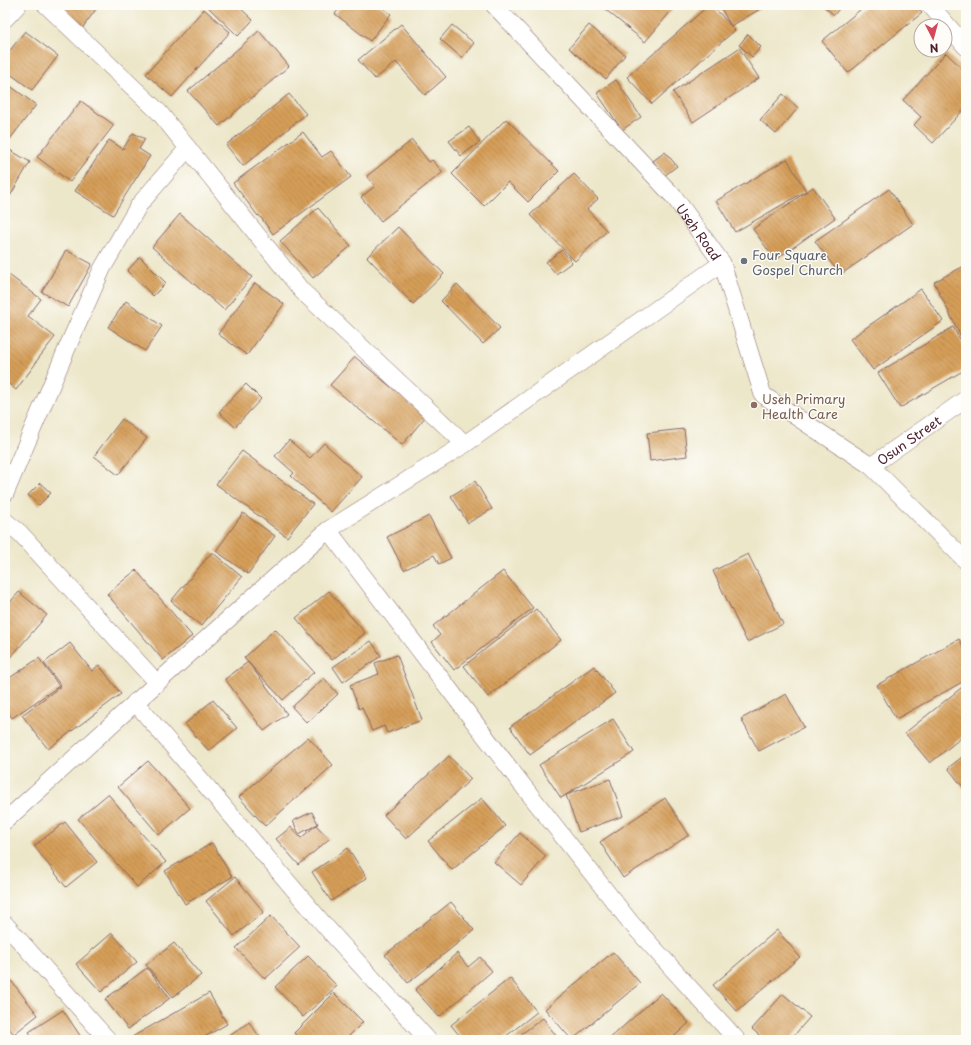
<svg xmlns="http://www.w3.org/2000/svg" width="971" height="1045" viewBox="0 0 971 1045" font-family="'Playpen Sans',sans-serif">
	<defs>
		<pattern id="building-back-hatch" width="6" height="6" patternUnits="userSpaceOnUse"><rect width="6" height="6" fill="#d59e58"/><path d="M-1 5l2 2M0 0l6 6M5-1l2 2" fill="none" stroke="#af8049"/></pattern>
	</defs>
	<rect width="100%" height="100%" fill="#fdfcf7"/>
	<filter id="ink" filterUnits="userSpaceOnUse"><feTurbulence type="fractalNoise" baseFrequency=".025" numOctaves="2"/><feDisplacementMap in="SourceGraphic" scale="8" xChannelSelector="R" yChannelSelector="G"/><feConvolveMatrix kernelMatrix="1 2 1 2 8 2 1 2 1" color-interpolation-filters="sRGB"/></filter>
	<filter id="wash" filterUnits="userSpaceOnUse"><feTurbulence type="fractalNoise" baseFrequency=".012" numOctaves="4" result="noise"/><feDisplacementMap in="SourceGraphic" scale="16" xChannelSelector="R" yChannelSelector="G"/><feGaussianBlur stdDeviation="0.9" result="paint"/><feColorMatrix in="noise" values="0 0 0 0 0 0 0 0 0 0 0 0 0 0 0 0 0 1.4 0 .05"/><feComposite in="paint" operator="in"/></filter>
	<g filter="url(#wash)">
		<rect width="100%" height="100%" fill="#ede7ca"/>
		<g id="blocks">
			<path fill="url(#building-back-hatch)" d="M49,5H99L81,30Z
				M211,5H237L253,20L238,36L209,8Z
				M342,5H379L391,14L370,41L335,14Z
				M600,5H654L657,7L658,5H676L645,42Z
				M709,5H712L735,30L652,104L627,77Z
				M719,5H767L731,26Z
				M822,5H842L834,15Z
				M866,5H915L922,13L848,73L822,41Z
				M204,9L230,32L172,97L146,74Z
				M401,24L446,77L425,95L396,62L375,79L358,60Z
				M452,25L474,43L462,58L440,39Z
				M589,25L625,55L606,79L569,48Z
				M25,31L58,56L32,90L5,70V57Z
				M259,31L289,66L219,126L188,91Z
				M748,34L761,47L752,57L739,45Z
				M739,48L759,78L693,122L673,92Z
				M946,53L966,72V107L933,143L914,125L921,117L903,100Z
				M616,80L641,117L622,130L597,93Z
				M5,82L36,105L10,139L5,135Z
				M289,94L306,114L243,166L226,145Z
				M783,94L798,108L776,134L760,120Z
				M81,101L114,125L70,182L37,157Z
				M506,119L559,171L528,202L508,182L484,206L452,174Z
				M469,127L480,142L461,156L449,141Z
				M303,132L322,157L331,151L351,177L273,234L259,215L258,216L233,183Z
				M133,133L145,139L139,149L150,156L113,215L75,191L109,140L123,149Z
				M412,140L429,162L432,160L443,172L381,221L361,197L375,186L367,176Z
				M5,147L30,162L10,196L5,193Z
				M665,152L677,166L664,176L653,161Z
				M787,159L806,191L735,232L716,201Z
				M574,174L598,199L587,209L607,231L575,261L530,215Z
				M813,187L835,218L775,260L753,229Z
				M889,189L913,224L840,275L815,241Z
				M318,208L351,246L313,278L280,241Z
				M180,214L252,277L224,310L152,247Z
				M398,227L444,274L413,304L367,257Z
				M66,250L92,264L68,307L42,292Z
				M562,250L572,262L556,274L546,262Z
				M140,257L166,283L153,296L127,271Z
				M966,265V347L934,282Z
				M5,272L41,299L28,316L55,337L35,363H36L16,390L5,381Z
				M255,283L284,304L247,355L218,334Z
				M457,284L500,328L483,344L441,301Z
				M921,289L943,321L873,370L850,339Z
				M126,301L162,326L145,351L108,327Z
				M953,327L966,350V369L900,408L878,373Z
				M355,357L426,416L402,445L330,385Z
				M246,384L261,399L235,427L219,412Z
				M122,419L147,438L118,475L94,456Z
				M684,429L687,456L650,461L647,433Z
				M289,440L310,458L324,443L362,477L331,512L291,476L294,473L275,456Z
				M242,451L313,504L287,537L216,484Z
				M475,481L492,509L468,523L451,496Z
				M40,483L51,493L39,505L28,495Z
				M243,513L275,536L248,574L216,551Z
				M429,516L451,558L439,564L434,555L404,570L387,537Z
				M212,552L242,577L201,626L171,601Z
				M748,554L783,624L747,642L713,571Z
				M136,570L192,636L163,660L107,594Z
				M503,571L533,608L454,670L432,642L440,635L433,626Z
				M329,591L365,633L332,660L296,618Z
				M19,592L47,615L5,664V608Z
				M536,609L561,640L488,697L464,666Z
				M275,629L314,672L283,700L244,658Z
				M959,639L966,652V680L896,719L877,685Z
				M371,641L381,656L343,682L333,667Z
				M70,643L92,671L99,665L121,694L48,749L22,715L61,686L44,663Z
				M397,655L422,720L387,733L384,726L372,731L362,707L359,709L350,685L379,674L375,663Z
				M39,658L59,686L12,718L5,708V681Z
				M248,662L287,714L264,731L225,679Z
				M594,666L615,693L530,755L510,727Z
				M324,678L338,694L307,723L292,707Z
				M966,684V734L930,763L905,733Z
				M786,694L804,727L759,751L741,719Z
				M213,700L237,728L209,751L185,724Z
				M613,719L634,752L561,798L539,765Z
				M308,737L333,765L265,826L239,797Z
				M966,754V791L948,768Z
				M449,756L471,779L406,839L384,815Z
				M148,761L190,808L159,835L118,787Z
				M610,779L623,816L579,832L566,795Z
				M108,794L166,862L137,887L78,819Z
				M482,798L505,826L452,870L428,841Z
				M665,798L689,835L623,878L600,842Z
				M312,812L318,824L299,834L293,821Z
				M65,822L97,862L66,887L34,846Z
				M316,825L329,839L299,865L276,839L291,827L301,838Z
				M520,833L546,856L521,885L494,862Z
				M212,843L232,877L185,904L165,871Z
				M348,848L367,878L331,901L312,872Z
				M235,877L264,912L234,936L206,901Z
				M451,902L474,930L408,983L385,955Z
				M271,916L300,947L265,979L236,948Z
				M777,930L800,957L737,1011L713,985Z
				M112,933L137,962L101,992L76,964Z
				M174,943L201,975L173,997L146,965Z
				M613,952L640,983L572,1040L545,1009Z
				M457,953L468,967L480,957L492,971L439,1017L415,990Z
				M308,956L337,986L303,1017L275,987Z
				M147,968L170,998L128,1029L105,999Z
				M5,973L38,1015L14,1034L5,1024Z
				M510,978L537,1012L501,1040H463L451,1025Z
				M209,993L227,1024L199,1040H133L132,1037Z
				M334,993L363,1022L345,1040H301L294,1033Z
				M661,993L689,1023L670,1040H608Z
				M783,994L810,1017L790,1040H765L752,1029Z
				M63,1010L83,1040H34L29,1032Z
				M543,1018L559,1040H513Z
				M249,1022L262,1040H224Z
				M5,1028L15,1040H5Z"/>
		</g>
	</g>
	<g filter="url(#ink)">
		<use href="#blocks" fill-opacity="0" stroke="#836563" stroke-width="1"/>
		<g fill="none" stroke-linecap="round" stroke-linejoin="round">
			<g stroke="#836563" stroke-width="18">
				<g id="minor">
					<path d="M46,5L159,112L302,291L465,444L722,263"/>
					<path id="s1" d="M494,5L675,198L722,263L763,395L871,466L966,561"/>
					<path d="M930,5L966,47"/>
					<path d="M5,19L18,5"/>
					<path id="s2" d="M871,466L966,399"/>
					<path d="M5,494L68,346L102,269L139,205L188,148"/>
					<path d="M5,521L20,533L157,683"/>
					<path d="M328,530L520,782L631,923L737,1040"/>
					<path d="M135,702L326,927L428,1040"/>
					<path d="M5,821L157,683L328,530L465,444"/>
					<path d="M5,924L108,1040"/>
				</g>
			</g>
			<use href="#minor" stroke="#fff" stroke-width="17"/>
		</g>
	</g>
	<circle fill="#6b7280" stroke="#fdfcf7" stroke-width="1.5" cx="744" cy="261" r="4"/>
	<circle fill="#8d6e63" stroke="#fdfcf7" stroke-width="1.5" cx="754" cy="405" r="4"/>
	<g text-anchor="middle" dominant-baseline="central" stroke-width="3" stroke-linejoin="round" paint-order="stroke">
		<g font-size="13" fill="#4a1f2b" stroke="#fdfcf7">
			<text stroke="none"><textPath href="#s1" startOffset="306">Useh Road</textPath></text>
			<text stroke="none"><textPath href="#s2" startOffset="46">Osun Street</textPath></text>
		</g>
		<g font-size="13" fill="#5b616d" stroke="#fdfcf7" text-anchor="start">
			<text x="752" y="254">Four Square<tspan x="752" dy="15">Gospel Church</tspan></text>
		</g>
		<g font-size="13" fill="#785e54" stroke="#fdfcf7" text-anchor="start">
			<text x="762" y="398">Useh Primary<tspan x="762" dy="15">Health Care</tspan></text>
		</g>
	</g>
	<rect width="971" height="1045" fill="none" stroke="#fdfcf7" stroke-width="20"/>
	<g transform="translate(933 38) rotate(174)"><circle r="19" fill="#fdfcf7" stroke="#b5a4a5"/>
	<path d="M0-3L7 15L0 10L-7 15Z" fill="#d1495b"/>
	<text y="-6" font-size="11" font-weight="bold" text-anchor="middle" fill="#4a1f2b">N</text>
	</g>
</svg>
